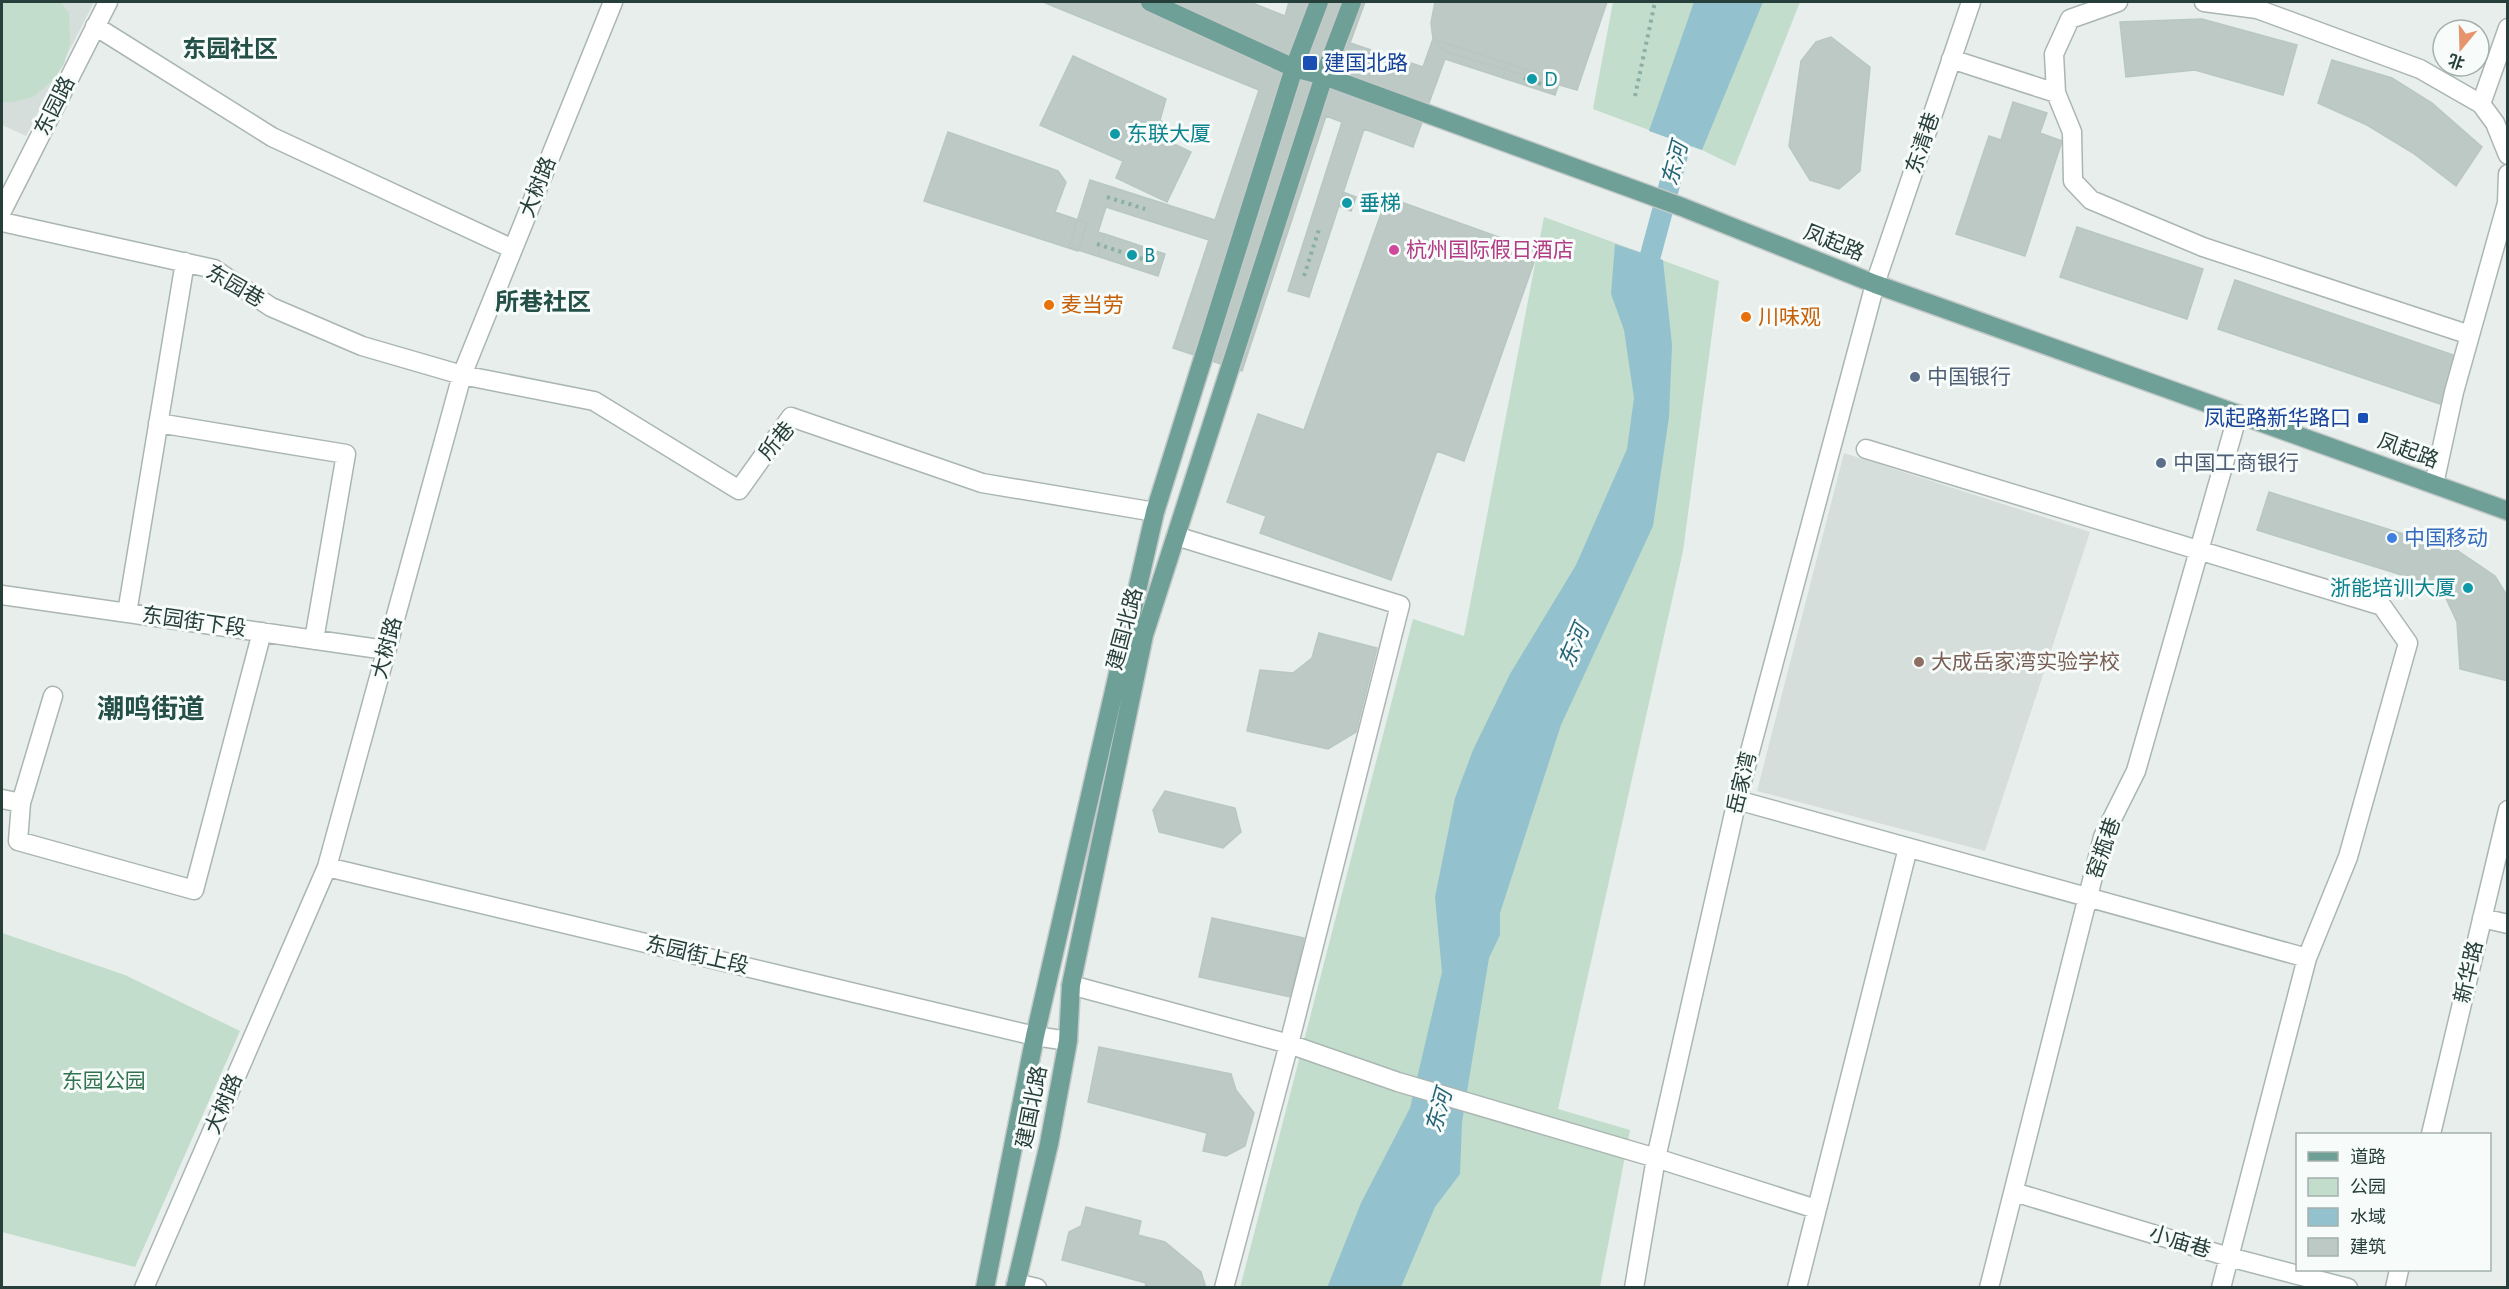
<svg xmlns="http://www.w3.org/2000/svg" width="2509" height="1289" viewBox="0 0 2509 1289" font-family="'Alegreya Sans','Noto Sans SC',sans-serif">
	<rect width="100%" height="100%" fill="#e7eeeb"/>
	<path fill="#d5deda" d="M2,2H94L26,136L2,125Z
		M1844,453L2090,532L1985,851L1757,791Z"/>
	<path fill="#c2ddcb" d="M2,2H60L69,13L70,42L64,64L53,80L33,97L13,102H2Z
		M1613,2H1800L1735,166L1702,150L1593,109Z
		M1544,217L1719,281L1683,551L1558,1109L1630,1130L1600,1287L1240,1288L1413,619L1464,636Z
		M2,933L125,975L240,1031L135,1267L2,1232Z"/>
	<path fill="#94c1ce" d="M1694,2H1763L1702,150L1649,131Z
		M1615,244L1663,260L1672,345L1669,417L1653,526L1561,725L1500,913V935L1489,958L1462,1122L1460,1174L1435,1207L1401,1287L1327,1288L1361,1203L1410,1108L1442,972L1435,897L1455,798L1473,750L1510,674L1576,565L1627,449L1634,398L1624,330L1611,294Z"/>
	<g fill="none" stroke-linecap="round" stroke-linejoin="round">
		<path stroke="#94c1ce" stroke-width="21" d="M1643,283L1688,116"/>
	</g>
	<path fill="#bcc9c5" stroke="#b9c7c3" stroke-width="1.5" d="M1043,2H1250L1285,16L1289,2H1365L1350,43L1423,67L1433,39L1560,81L1555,95L1445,59L1413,147L1364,129L1309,297L1288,291L1342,122L1326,116L1242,371L1173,348L1209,240L1106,207L1098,232L1165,254L1158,276L1069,247L1090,180L1215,220L1259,90Z
		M1435,2H1607L1577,90L1446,52L1433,39L1431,23Z
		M2202,19L2297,45L2283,95L2195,70L2126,77L2120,22Z
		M1831,37L1870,67L1860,171L1839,189L1810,180L1789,146L1801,61L1816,42Z
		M1073,56L1166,99L1160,120L1170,128L1166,140L1191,152L1167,202L1116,178L1123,161L1040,125Z
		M2332,60L2392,78L2432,103L2482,147L2456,186L2413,153L2367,125L2318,103Z
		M1508,63L1560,81L1555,95L1503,78Z
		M2013,102L2047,113L2040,133L2062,141L2025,256L1956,234L1989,136L2001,140Z
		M948,132L1058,171L1066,182L1055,212L1087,223L1078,251L924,201Z
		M1343,192L1356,197L1351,211L1339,206Z
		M1387,197L1538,251L1464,461L1437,451L1391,580L1260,533L1266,516L1227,502L1258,414L1304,430Z
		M2077,227L2203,269L2187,319L2060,277Z
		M1105,234L1165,254L1158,276L1098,256Z
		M2235,280L2459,357L2443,405L2218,329Z
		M2269,492L2458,551L2495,576L2508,597V681L2460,669L2457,622L2444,594L2424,582L2257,530Z
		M1319,633L1377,648L1356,732L1328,749L1247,731L1260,670L1293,673L1312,658Z
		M1165,791L1235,808L1241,832L1223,848L1159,832L1153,810Z
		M1212,918L1304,938L1291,997L1199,977Z
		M1099,1047L1231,1074L1236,1090L1254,1113L1245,1146L1226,1156L1203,1151L1207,1133L1088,1102Z
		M1086,1207L1141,1221L1138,1235L1165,1242L1201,1272L1206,1288H1145L1146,1283L1062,1260L1069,1232L1081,1226Z"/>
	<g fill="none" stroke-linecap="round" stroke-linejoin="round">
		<g stroke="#aab6b2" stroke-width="21">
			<path id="minor" d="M2118,2L2070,19L2054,54L2056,93L2072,132L2073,181L2091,200L2203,247L2470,335
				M2204,2L2257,9L2420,69L2481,104L2495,123L2508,155
				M95,26L272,137L513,249
				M1951,59L2056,93
				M2481,104L2508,28
				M2,211L108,2
				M2,222L214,269L271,307L362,346L462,375L594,401L739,490L791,417L982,483L1155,512
				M158,423L346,454L314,640
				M1866,449L2382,606L2408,643L2348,857L2307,958L2221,1288
				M2434,484L2454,392L2507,203L2508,174
				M1176,536L1400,605L1289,1044L1224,1288
				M2,595L386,650
				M127,613L185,262
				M53,696L21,803L18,841L194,890L262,632
				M2,799L21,803
				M1737,800L2307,958
				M327,867L1035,1036L1068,1041
				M2482,918L2508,924
				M1071,985L1289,1044L1398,1082L1656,1158L1816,1209
				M2431,1134L2508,810
				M2014,1192L2229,1257L2348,1288
				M1016,1283L1037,1288
				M144,1288L327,867L462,375L613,2
				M1634,1288L1656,1158L1737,800L1875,284L1971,2
				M1797,1288L1908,848
				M1989,1288L2103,837L2136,771L2238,414
				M2395,1288L2399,1270"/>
		</g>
		<g stroke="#c3c9c8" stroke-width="21">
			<path id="major" d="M1150,2L1294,68L1324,76L1682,207L1875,284L2508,511
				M985,1288L1035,1036L1155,512L1294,68L1319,2
				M1015,1288L1049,1144L1068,1041L1071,985L1144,635L1324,76L1352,2"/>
		</g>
		<path stroke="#8aafa6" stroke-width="4" stroke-dasharray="3 4.5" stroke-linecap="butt" d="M1524,78L1550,87
			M1635,96L1655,2
			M1107,197L1145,209
			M1097,244L1155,263
			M1304,276L1320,226"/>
		<use href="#minor" stroke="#fff" stroke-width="18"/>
		<use href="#major" stroke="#6fa097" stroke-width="18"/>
	</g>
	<g fill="#1a4fb4" stroke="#f7fbf9" stroke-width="2">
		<rect x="1302" y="55" width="16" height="16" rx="3"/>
		<rect x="2357" y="412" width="12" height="12" rx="3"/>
	</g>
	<g fill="#0f9aa8" stroke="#f7fbf9" stroke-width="2">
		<circle cx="1532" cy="79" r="6"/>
		<circle cx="1115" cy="134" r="6"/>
		<circle cx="1347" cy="203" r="6"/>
		<circle cx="1132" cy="255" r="6"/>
		<circle cx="2468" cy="588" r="6"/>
	</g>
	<circle fill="#d1479c" stroke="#f7fbf9" stroke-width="2" cx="1394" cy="250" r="6"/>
	<g fill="#e8710a" stroke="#f7fbf9" stroke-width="2">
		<circle cx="1049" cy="305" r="6"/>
		<circle cx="1746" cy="317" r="6"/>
	</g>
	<g fill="#5c6f8a" stroke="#f7fbf9" stroke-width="2">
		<circle cx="1915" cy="377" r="6"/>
		<circle cx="2161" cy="463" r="6"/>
	</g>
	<circle fill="#3f7fe0" stroke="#f7fbf9" stroke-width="2" cx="2392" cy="538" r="6"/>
	<circle fill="#8d6e63" stroke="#f7fbf9" stroke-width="2" cx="1919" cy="662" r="6"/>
	<g text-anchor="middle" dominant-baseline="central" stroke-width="6" stroke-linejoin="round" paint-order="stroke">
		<g font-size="21" fill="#164399" stroke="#f7fbf9" text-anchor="start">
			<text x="1324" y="63">建国北路</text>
			<text x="2351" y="418" text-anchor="end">凤起路新华路口</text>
		</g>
		<g font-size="21" fill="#0d838f" stroke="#f7fbf9" text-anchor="start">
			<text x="1544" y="79">D</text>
			<text x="1127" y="134">东联大厦</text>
			<text x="1359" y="203">垂梯</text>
			<text x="1144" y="255">B</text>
			<text x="2456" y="588" text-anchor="end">浙能培训大厦</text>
		</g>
		<g font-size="21" fill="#273f3a" stroke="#f7fbf9">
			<text transform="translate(55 106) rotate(-63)">东园路</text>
			<text transform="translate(1923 143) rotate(-71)">东清巷</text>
			<text transform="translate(538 187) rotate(-68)">大树路</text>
			<text transform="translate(1834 243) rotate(22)">凤起路</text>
			<text transform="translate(235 286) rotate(30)">东园巷</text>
			<text transform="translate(777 441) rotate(-50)">所巷</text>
			<text transform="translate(2408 451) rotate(20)">凤起路</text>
			<text transform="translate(194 622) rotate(8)">东园街下段</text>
			<text transform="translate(1125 629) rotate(-75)">建国北路</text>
			<text transform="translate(387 648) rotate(-75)">大树路</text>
			<text transform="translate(1742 783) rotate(-76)">岳家湾</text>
			<text transform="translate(2104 848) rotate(-71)">窑瓶巷</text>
			<text transform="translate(697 955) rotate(13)">东园街上段</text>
			<text transform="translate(2469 972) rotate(-77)">新华路</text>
			<text transform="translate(224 1104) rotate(-67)">大树路</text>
			<text transform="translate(1032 1107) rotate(-79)">建国北路</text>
			<text transform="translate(2180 1242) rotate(17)">小庙巷</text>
		</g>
		<g font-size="21" fill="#b23c85" stroke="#f7fbf9" text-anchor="start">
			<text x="1406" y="250">杭州国际假日酒店</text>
		</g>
		<g font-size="21" fill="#c56008" stroke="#f7fbf9" text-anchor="start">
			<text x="1061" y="305">麦当劳</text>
			<text x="1758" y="317">川味观</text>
		</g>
		<g font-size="21" fill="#4e5e75" stroke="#f7fbf9" text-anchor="start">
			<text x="1927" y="377">中国银行</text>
			<text x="2173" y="463">中国工商银行</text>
		</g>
		<g font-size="21" fill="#366cbe" stroke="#f7fbf9" text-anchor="start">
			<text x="2404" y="538">中国移动</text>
		</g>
		<g font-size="21" fill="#785e54" stroke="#f7fbf9" text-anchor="start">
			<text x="1931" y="662">大成岳家湾实验学校</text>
		</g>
		<g font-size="21" fill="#347351" stroke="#f7fbf9">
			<text x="104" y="1081">东园公园</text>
		</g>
		<g font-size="22" font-style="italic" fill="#256477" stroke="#f7fbf9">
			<text transform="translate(1675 164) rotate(-75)">东河</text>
			<text transform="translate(1574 646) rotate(-67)">东河</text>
			<text transform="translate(1439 1111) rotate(-74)">东河</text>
		</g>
		<g font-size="24" font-weight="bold" fill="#245048" stroke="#f7fbf9">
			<text x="230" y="50">东园社区</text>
			<text x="543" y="303">所巷社区</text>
		</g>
		<g font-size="27" font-weight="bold" fill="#245048" stroke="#f7fbf9">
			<text x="151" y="709">潮鸣街道</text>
		</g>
	</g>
	<rect width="2509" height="1289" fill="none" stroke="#273f3a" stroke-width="6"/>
	<rect x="2296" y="1133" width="195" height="138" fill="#f7fbf9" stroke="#a4b0ad" stroke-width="1.5"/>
	<rect x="2308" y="1152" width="30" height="9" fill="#6fa097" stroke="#a4b0ad" stroke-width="1.5"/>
	<text x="2350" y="1163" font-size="18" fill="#273f3a">道路</text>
	<rect x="2308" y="1178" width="30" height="18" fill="#c2ddcb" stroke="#a4b0ad" stroke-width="1.5"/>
	<text x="2350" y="1193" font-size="18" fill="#273f3a">公园</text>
	<rect x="2308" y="1208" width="30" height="18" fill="#94c1ce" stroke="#a4b0ad" stroke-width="1.5"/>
	<text x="2350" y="1223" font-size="18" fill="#273f3a">水域</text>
	<rect x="2308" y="1238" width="30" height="18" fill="#bcc9c5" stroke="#a4b0ad" stroke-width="1.5"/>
	<text x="2350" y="1253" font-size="18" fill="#273f3a">建筑</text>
	<g transform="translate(2461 48) rotate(199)"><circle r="28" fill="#f7fbf9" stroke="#a4b0ad" stroke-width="1.5"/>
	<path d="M0-4.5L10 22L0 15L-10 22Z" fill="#e7936c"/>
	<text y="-9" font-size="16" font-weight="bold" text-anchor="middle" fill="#273f3a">北</text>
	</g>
</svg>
